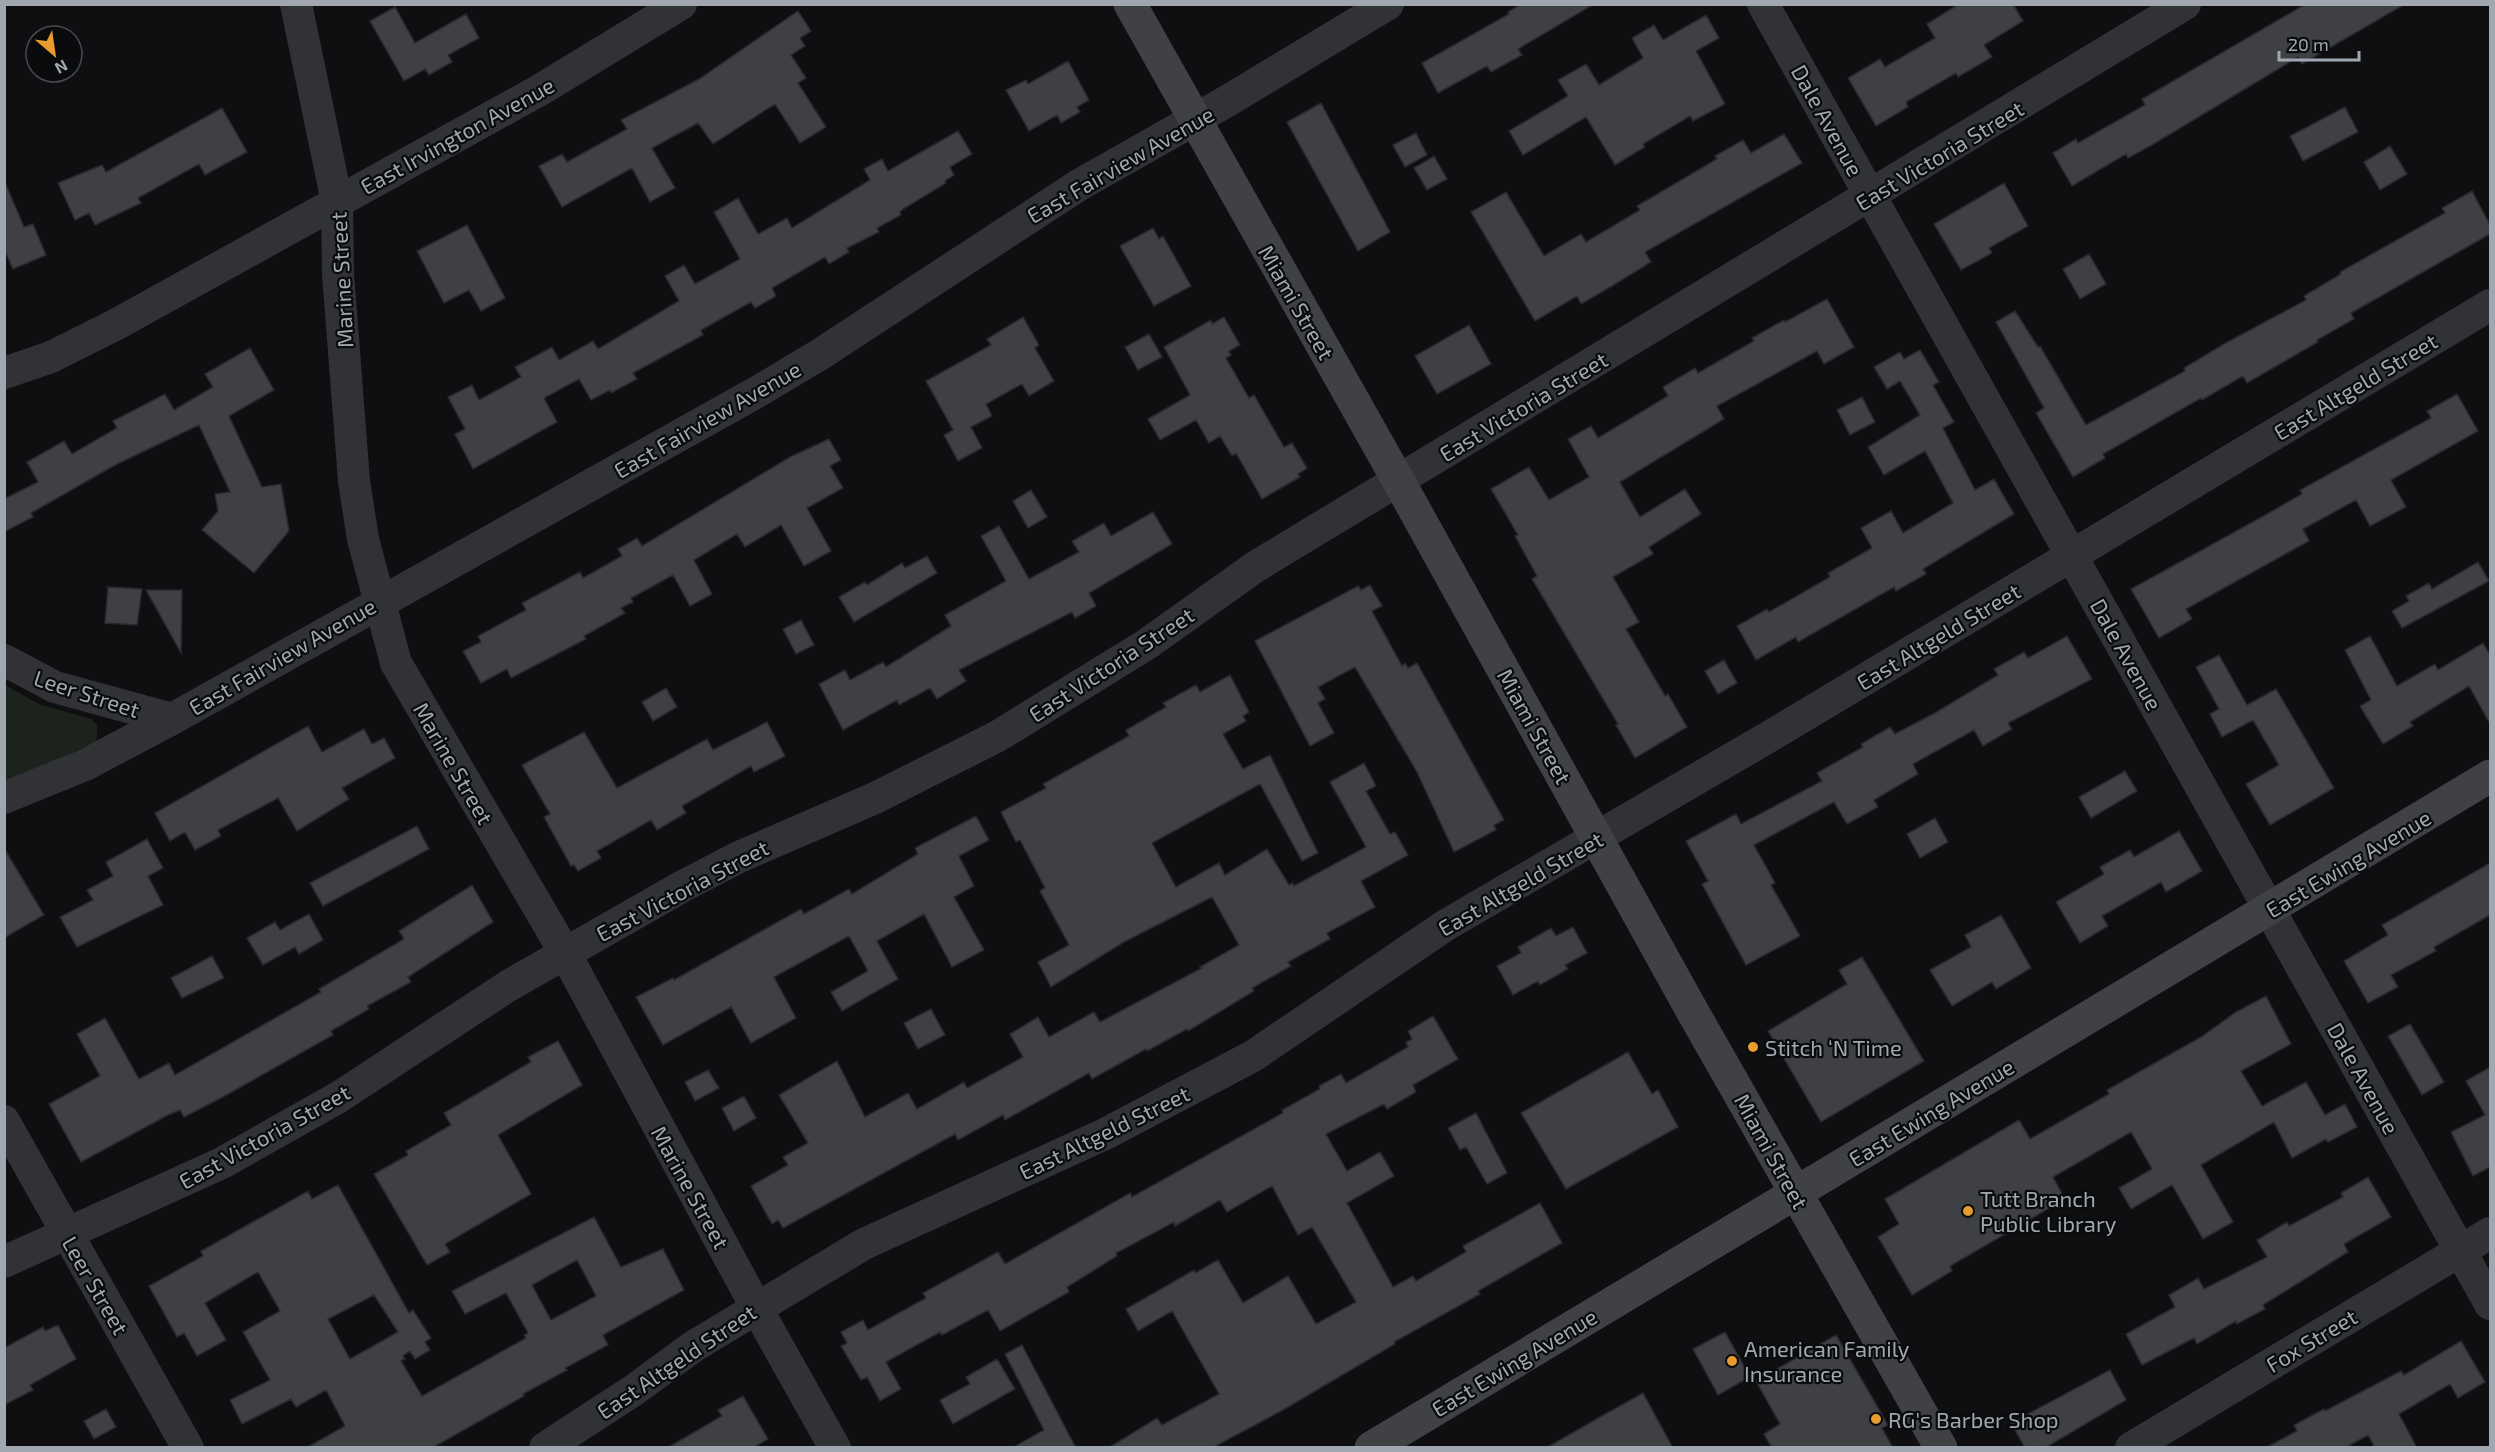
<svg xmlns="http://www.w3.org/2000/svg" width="2495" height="1452" viewBox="0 0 2495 1452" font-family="'Exo 2',sans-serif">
	<rect width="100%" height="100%" fill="#0f0f11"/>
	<path fill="#1c231c" d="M5,685L39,704L91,719L97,725V741L64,757L5,781Z"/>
	<path fill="#3e4044" stroke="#292a2d" stroke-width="1.5" fill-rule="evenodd" d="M1521,4H1594L1518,49L1522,55L1491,72L1487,66L1438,93L1422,63L1509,14L1508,12Z
		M1959,4H2013L2023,21L1984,45L1992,57L1958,77L1956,73L1906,102L1908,107L1876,126L1848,78L1880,59L1885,67L1935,38L1927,24Z
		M2306,4H2405L2302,64L2298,57L2152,145L2128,158L2126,154L2072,186L2053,153L2076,139L2078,143L2145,105L2142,99Z
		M395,7L415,43L466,14L479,38L448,55L452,62L429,75L425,69L404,81L370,21Z
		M798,11L811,31L800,38L805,46L791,55L806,78L798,83L826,127L800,143L775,104L713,144L698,123L652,148L675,188L650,202L632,168L562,207L539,166L562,154L567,162L627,129L621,120L699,79Z
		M1706,15L1719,38L1696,51L1725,104L1693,121L1690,116L1643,144L1645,147L1615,165L1586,117L1523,155L1509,131L1568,96L1558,80L1586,64L1599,85L1643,58L1632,38L1654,25L1663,40Z
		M1068,61L1089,100L1077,107L1080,112L1061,123L1057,115L1029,131L1006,90L1026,80L1028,84Z
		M1321,103L1390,232L1358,251L1287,122Z
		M2345,107L2358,132L2303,161L2290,136Z
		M222,108L247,152L205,175L199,164L138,198L141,203L95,225L89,213L75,220L58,183L102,165L106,172Z
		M958,131L972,154L950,167L954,175L945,181L946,183L903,209L900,212L901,215L877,228L879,232L847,248L849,252L829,264L825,257L772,288L776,296L755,308L751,302L701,330L703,335L633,373L637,379L611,393L610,390L591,400L579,379L544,398L557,422L473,469L455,434L465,429L448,397L472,385L479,400L521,377L515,367L552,347L559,360L593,341L598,349L679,301L665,276L684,265L695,284L740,259L714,212L738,198L758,234L787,218L792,228L870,180L864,169L882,159L888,171Z
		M1416,133L1427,155L1405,167L1393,145Z
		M1784,134L1802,163L1645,252L1651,262L1612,286L1581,304L1577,296L1535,321L1471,212L1506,192L1544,256L1581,234L1586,242L1640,210L1637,206L1717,159L1715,156L1743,140L1751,153Z
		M2390,146L2407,174L2380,190L2364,162Z
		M1434,156L1447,179L1427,190L1414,168Z
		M4,180L24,227L33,224L46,255L13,269L4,249Z
		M2004,183L2028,226L1989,248L1992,253L1961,270L1934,224Z
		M2472,191L2490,225V234L2351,313L2354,319L2317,340L2318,342L2247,383L2243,376L2202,400L2201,398L2103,454L2105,458L2073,477L2036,413L2044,408L1996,322L2015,311L2038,347L2040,346L2086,425L2185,371L2184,368L2224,344L2306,300L2304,296L2341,274L2340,272L2445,213L2442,208Z
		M467,225L505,298L481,311L469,290L444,303L417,251Z
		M1153,228L1159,239L1163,236L1191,286L1154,306L1120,246Z
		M2089,254L2106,284L2080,299L2063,269Z
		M1827,299L1854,347L1824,364L1817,351L1717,406L1724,419L1620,482L1640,517L1685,489L1701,514L1649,547L1653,554L1613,577L1639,622L1626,629L1665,696L1668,694L1687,727L1635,758L1616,725L1618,724L1532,579L1537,576L1515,536L1518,535L1491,489L1529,467L1549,500L1589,477L1568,439L1591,426L1598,438L1668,396L1663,387L1695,368L1698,373L1754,341L1752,338L1784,320L1785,322Z
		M1023,317L1039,345L1035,348L1054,381L1029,396L1022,384L986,404L992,416L971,427L982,448L958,461L944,435L953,430L926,381L991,345L987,339Z
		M1224,317L1240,345L1229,351L1231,355L1226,358L1249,398L1254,395L1284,447L1292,443L1307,468L1298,474L1300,477L1262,499L1236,453L1232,456L1220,436L1209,443L1196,420L1160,440L1148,419L1190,395L1164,347L1211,320L1212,324Z
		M1469,325L1491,364L1437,394L1415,356Z
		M1149,334L1162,357L1138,370L1125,347Z
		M250,348L274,390L229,416L262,487L281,484L289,531L254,573L202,530L218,511L215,494L230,492L199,425L117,464L31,513L33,517L4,532V499L38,482L27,462L64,441L72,454L117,428L113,421L165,394L174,410L213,387L205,374Z
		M1920,350L1939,382L1933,385L1954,422L1943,428L1975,490L1994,479L2014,514L1923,569L1926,574L1896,591L1894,587L1798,642L1796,637L1756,660L1737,626L1767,609L1769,612L1830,577L1828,573L1872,548L1861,528L1891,511L1903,533L1953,503L1925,451L1884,475L1868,447L1920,415L1900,381L1887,389L1874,367L1900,352L1904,359Z
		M2457,394L2478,431L2391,480L2406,507L2370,526L2356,500L2303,529L2309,541L2186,609L2192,619L2159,638L2131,589L2260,518L2302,494L2300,490L2431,418L2427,411Z
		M1862,397L1875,422L1850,435L1837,410Z
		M829,439L841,460L830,466L843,488L807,508L831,551L804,566L781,525L745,547L737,534L694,560L712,594L690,606L673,575L631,598L633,602L621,608L625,613L584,636L586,639L511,678L507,669L481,683L463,651L481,642L478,636L526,610L522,603L580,572L583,578L622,556L618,549L637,538L642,546L790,457Z
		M1031,490L1047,517L1028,528L1013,501Z
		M1153,512L1172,544L1089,593L1096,606L1075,618L1072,612L959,670L966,681L937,699L930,688L899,705L897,700L843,730L819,684L845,670L850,680L883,662L886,667L951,626L945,615L1006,581L981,536L999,526L1029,579L1079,552L1072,541L1104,523L1111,536Z
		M927,556L937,573L854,622L839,597L865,582L867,585L902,563L905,568Z
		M2478,562L2489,581L2402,628L2392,611L2409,601L2406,596L2429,583L2432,589Z
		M1370,585L1382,606L1372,611L1402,666L1405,663L1408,668L1417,663L1504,820L1494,825L1496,830L1454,852L1417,772L1355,667L1318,687L1325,699L1318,703L1334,733L1310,746L1255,641L1358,586L1361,590Z
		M108,587L142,589L137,625L105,623Z
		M146,590H182L181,653Z
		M801,620L814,645L796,654L783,629Z
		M2067,636L2092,679L2008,723L2012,729L1983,746L1974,730L1913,764L1918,774L1874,800L1878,807L1847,824L1834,802L1754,845L1775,883L1771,885L1800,936L1746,965L1702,884L1708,881L1686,841L1736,814L1741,824L1822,781L1817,773L1863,747L1861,744L1890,727L1895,734L1935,713L1998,675L1994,669L2024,652L2028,658Z
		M2370,636L2397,686L2435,664L2438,670L2483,643L2490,655V724L2469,686L2410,722L2413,726L2383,744L2360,706L2371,700L2345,650Z
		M2219,655L2247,705L2276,689L2334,788L2270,825L2246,784L2279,765L2253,720L2222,737L2210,714L2219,709L2196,667Z
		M1724,660L1737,683L1718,694L1705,671Z
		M1230,675L1249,712L1243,716L1246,721L1223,734L1243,769L1270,755L1318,853L1302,861L1260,784L1152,843L1176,887L1219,863L1225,875L1267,849L1289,885L1293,883L1294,886L1366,847L1330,782L1364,763L1376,786L1366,791L1390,834L1395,832L1408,855L1361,881L1375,907L1327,933L1330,939L1288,962L1291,966L1252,988L1254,991L1188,1031L1187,1029L1147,1051L1146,1049L1092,1079L1089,1073L1005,1120L1003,1115L958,1140L955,1134L783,1228L778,1220L772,1224L751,1186L788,1165L783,1157L808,1143L779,1095L837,1061L865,1117L908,1093L917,1109L964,1082L967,1088L1023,1057L1010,1034L1038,1017L1049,1037L1094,1012L1100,1022L1202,968L1200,967L1239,945L1212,897L1124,942L1051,987L1038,962L1069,945L1040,891L1045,888L1020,840L1016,842L1001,812L1046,788L1043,784L1129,736L1126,730L1166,707L1163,703L1196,685L1200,692Z
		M666,688L677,707L653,721L642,702Z
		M767,722L785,756L754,772L751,766L682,806L686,813L657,830L651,820L597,851L601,858L578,871L574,865L571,866L544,817L550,814L522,765L584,732L617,788L707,739L713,750Z
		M308,726L322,752L364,729L372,744L384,738L395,758L342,788L349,799L297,831L278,798L218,830L221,836L195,850L185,832L170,841L155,813Z
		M2125,771L2137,791L2091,818L2079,797Z
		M976,816L989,840L959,856L974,886L954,897L984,950L952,967L924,914L877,941L898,979L842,1011L831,992L868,971L849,936L774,977L796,1018L751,1043L731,1007L663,1045L636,997L673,978L674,980L801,909L804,914L849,889L852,894L918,854L915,848Z
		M1935,818L1948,842L1920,858L1907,834Z
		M417,826L429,849L323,906L310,883Z
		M2179,831L2202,871L2166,892L2161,882L2102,916L2108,926L2080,943L2056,902L2104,874L2100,867L2130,850L2134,857Z
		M147,839L163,868L148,876L163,905L77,947L60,917L93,900L87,890L113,876L106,862Z
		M4,848L44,915L4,938Z
		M2490,863V915L2434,947L2436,951L2391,975L2398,987L2368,1003L2344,961L2388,935L2382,925Z
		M472,885L493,922L408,977L411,982L367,1006L369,1009L331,1031L333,1035L221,1098L184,1117L180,1110L168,1115L81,1162L49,1104L100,1076L77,1034L105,1018L139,1079L169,1063L175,1075L321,992L319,989L404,939L399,931Z
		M309,914L323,940L299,954L295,947L263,965L247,938L275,922L280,930Z
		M2001,915L2031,968L1996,989L1992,982L1952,1006L1930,970L1971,947L1965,935Z
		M1573,927L1587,953L1565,965L1568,969L1540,985L1538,981L1513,995L1497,966L1521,953L1518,947L1551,928L1556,936Z
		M212,956L224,978L182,998L171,978Z
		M1862,957L1924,1061L1821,1122L1768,1031L1847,984L1839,970Z
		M2266,996L2291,1044L2241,1071L2262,1106L2306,1082L2325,1115L2345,1104L2357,1127L2328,1142L2326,1139L2292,1158L2274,1122L2201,1165L2233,1222L2203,1239L2172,1185L2131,1209L2119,1188L2152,1169L2131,1132L2053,1177L2065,1199L1950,1266L1952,1271L1912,1295L1878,1237L1899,1224L1885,1199L2019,1120L2030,1139L2109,1094L2107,1090L2201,1037L2236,1012Z
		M931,1009L945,1035L918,1049L904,1023Z
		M1433,1016L1458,1059L1413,1085L1416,1092L1387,1109L1384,1104L1326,1134L1347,1171L1380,1152L1394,1176L1347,1203L1393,1287L1413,1276L1416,1281L1466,1252L1463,1246L1540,1203L1562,1243L1478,1291L1480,1294L1394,1342L1395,1344L1283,1410L1212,1448H1108L1157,1418L1162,1425L1219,1394L1172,1311L1138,1331L1126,1309L1194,1270L1195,1273L1218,1260L1243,1303L1288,1276L1316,1324L1356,1302L1312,1227L1298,1235L1272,1186L1227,1212L1220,1200L1175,1226L1174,1222L1116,1253L1117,1256L1067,1287L1069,1292L1000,1331L988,1310L942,1335L940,1332L886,1362L901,1389L880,1401L867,1377L861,1380L841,1346L847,1343L841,1332L863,1320L868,1330L926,1298L923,1293L998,1252L1005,1264L1130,1193L1132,1197L1283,1113L1282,1110L1320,1089L1319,1086L1341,1074L1346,1083L1408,1047L1406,1042L1412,1039L1408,1031Z
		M2410,1024L2444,1082L2422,1095L2388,1036Z
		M558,1041L582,1085L498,1135L531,1194L445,1244L450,1252L427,1265L374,1174L408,1155L406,1151L451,1125L444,1113L531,1062L528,1057Z
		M1628,1052L1652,1094L1658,1090L1678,1127L1566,1189L1521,1113Z
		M2490,1067V1167L2473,1176L2451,1132L2485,1115L2466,1081Z
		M708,1070L719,1088L695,1101L685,1082Z
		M744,1096L756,1118L734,1131L722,1108Z
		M1476,1113L1507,1173L1487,1184L1466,1147L1460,1150L1448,1128Z
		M2368,1177L2391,1217L2344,1244L2348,1252L2263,1305L2265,1309L2237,1324L2236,1321L2197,1344L2194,1338L2142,1365L2126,1334L2175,1307L2169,1295L2198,1278L2204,1289L2267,1257L2257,1240L2287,1222L2289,1226L2343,1197L2341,1193Z
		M338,1185L409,1313L413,1310L431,1338L425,1342L430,1350L415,1359L410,1351L403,1356L405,1359L401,1361L422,1396L526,1338L524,1335L528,1333L506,1293L465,1314L452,1291L594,1217L621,1267L663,1249L684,1290L603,1335L608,1345L565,1368L567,1370L523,1394L524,1396L432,1448H306L345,1426L326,1390L296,1407L291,1399L242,1424L230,1400L270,1380L243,1332L280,1311L258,1272L205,1303L226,1340L197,1356L184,1333L177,1337L149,1286L203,1256L201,1251L308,1191L312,1199ZM577,1260L596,1296L551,1320L532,1285ZM374,1295L398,1332L350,1359L328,1319Z
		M58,1325L76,1359L30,1385L33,1390L4,1405V1348L43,1327L45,1331Z
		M1725,1332L1750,1377L1718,1395L1693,1349Z
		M1836,1335L1888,1425L1882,1428L1893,1448H1772L1764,1434L1780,1424L1756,1381Z
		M2461,1341L2485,1382L2458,1398L2450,1384L2399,1414L2417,1448H2375L2368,1435L2345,1448H2265L2297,1431L2294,1425L2324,1409L2325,1411L2401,1371L2404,1375Z
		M1022,1345L1076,1448H1012L1044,1430L1005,1354Z
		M997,1359L1015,1389L953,1424L940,1400L970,1384L966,1377Z
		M2110,1370L2126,1400L2045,1448H2025L2011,1423Z
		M1643,1393L1673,1448H1546L1600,1417Z
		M743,1396L768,1439L753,1448H667L722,1416L718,1410Z
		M106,1409L116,1427L94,1439L84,1421Z"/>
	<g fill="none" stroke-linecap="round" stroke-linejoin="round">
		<path stroke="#313235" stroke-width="32" d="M296,4L337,202L338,274L354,481L363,539L396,663L565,953L756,1307L835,1448
			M1763,4L2490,1304
			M4,373L51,357L115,325L540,90L681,4
			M4,660L55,687L172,719
			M4,798L85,765L172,719L757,392L819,355L1079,185L1229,100L1388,4
			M4,1121L188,1448
			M4,1262L222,1163L339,1097L508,986L683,886L739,857L875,798L998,736L1147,644L1255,567L2185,4
			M545,1448L634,1390L694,1346L864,1244L1105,1134L1253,1056L1446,925L1772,735L2490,305
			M2131,1448L2490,1233"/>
		<path stroke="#3f4145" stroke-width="33" d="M1130,4L1398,480L1690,1007L1941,1448
			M1371,1448L2490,776"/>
	</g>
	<g fill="#e89c30" stroke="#0a0b0c" stroke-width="2">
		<circle cx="1753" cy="1047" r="6"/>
		<circle cx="1968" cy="1211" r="6"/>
		<circle cx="1732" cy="1361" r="6"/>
		<circle cx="1876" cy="1419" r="6"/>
	</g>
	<g text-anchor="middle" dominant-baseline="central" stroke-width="4.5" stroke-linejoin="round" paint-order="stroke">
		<g font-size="22" fill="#a1a7b1" stroke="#0a0b0c">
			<text transform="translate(1828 120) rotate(61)">Dale Avenue</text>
			<text transform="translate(457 135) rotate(-29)">East Irvington Avenue</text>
			<text transform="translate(1939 155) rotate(-31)">East Victoria Street</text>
			<text transform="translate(1120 164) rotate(-30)">East Fairview Avenue</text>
			<text transform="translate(341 280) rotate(-93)">Marine Street</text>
			<text transform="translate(1297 302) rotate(60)">Miami Street</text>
			<text transform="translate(2355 386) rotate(-31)">East Altgeld Street</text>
			<text transform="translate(1523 406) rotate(-31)">East Victoria Street</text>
			<text transform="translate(707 419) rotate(-30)">East Fairview Avenue</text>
			<text transform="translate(1938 636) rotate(-31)">East Altgeld Street</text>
			<text transform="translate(2127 654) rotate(61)">Dale Avenue</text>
			<text transform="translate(282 656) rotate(-30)">East Fairview Avenue</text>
			<text transform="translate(1111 664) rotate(-33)">East Victoria Street</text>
			<text transform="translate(87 693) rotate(18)">Leer Street</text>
			<text transform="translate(1535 726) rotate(61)">Miami Street</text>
			<text transform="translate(454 763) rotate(60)">Marine Street</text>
			<text transform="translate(2348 863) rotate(-31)">East Ewing Avenue</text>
			<text transform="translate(1520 883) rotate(-30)">East Altgeld Street</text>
			<text transform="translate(682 890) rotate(-28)">East Victoria Street</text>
			<text transform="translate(2364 1078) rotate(61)">Dale Avenue</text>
			<text transform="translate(1931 1112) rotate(-31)">East Ewing Avenue</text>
			<text transform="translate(1104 1132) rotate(-26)">East Altgeld Street</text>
			<text transform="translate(264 1136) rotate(-29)">East Victoria Street</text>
			<text transform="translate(1772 1151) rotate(61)">Miami Street</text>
			<text transform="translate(691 1187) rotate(61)">Marine Street</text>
			<text transform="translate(96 1285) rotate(60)">Leer Street</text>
			<text transform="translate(2311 1340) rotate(-31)">Fox Street</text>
			<text transform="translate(676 1361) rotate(-34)">East Altgeld Street</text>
			<text transform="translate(1514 1362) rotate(-31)">East Ewing Avenue</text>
		</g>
		<g font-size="22" fill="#a1a7b1" stroke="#0a0b0c" text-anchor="start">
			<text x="1765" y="1047">Stitch ‘N Time</text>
			<text x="1980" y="1198">Tutt Branch<tspan x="1980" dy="25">Public Library</tspan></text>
			<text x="1744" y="1348">American Family<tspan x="1744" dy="25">Insurance</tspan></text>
			<text x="1888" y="1419">RG's Barber Shop</text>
		</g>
	</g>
	<rect width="2495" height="1452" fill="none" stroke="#a1a7b1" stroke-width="12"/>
	<g transform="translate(54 54) rotate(151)"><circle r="28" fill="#0a0b0c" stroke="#46494e" stroke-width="1.5"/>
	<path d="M0-4.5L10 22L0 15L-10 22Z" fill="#e89c30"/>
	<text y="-9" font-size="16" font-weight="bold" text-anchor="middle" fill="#a1a7b1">N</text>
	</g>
	<path d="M2279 51v9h80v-9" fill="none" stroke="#a1a7b1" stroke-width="3"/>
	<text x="2288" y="51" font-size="18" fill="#a1a7b1" stroke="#0a0b0c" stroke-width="4.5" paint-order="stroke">20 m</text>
</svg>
